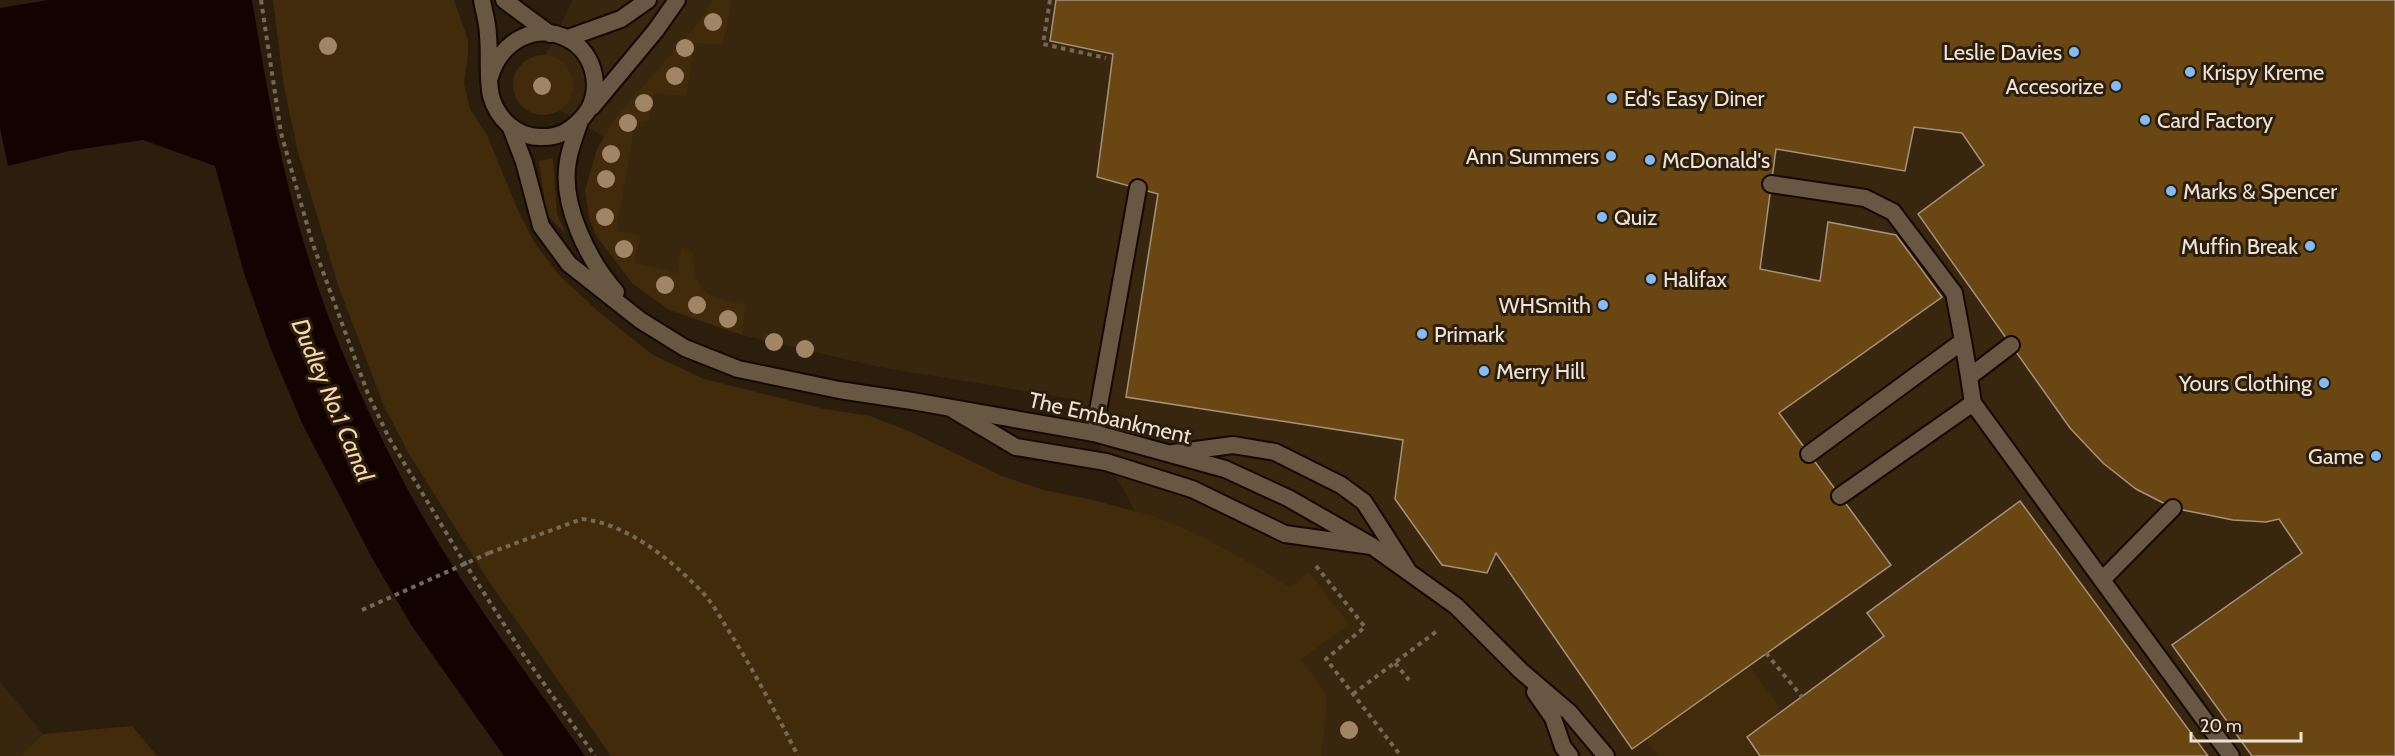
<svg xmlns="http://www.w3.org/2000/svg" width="2395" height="756" viewBox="0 0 2395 756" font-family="Cabin,sans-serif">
	<rect width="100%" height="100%" fill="#2c1e0c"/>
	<path fill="#39260e" d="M573,0H2395V756H1216L1219,666L1074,399L884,368L742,335L646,289L590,203L606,138L528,91Z
		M0,682L43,734L20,756H0Z"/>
	<path fill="#422b0a" d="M273,0H454L468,40V55L464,83L470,109L487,135L516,206L534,242L559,275L600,313L653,355L704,379L824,409L870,416L911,432L1002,476L1044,490L1093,500L1156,517L1201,536L1261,569L1290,588L1309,572L1349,625L1301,659L1326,694V715L1321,756H611L488,580L409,454L384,406L339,288L298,153L284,87Z
		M713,0H731L723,44L695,43L686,96L654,93L649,121L635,124L616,231L640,236L635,263L677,273L682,246L693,253C694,293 707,298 745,304L742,335L669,310L633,284L597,237L589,218L585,190L597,149L615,119L700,21Z
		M513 85a30 30 0 1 1 60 0a30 30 0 1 1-60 0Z
		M553,158L557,214L566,234L546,214L539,161Z
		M1749,665L1782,711L1747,737L1760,756H1658L1646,740Z
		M132,726L157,756H20L43,734Z"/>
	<path fill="#120300" d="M48,0H252C266,85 281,170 307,253C330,330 363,403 400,475C451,574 521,665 585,756H504L412,626L372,558L302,423L272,352L244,273L215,166L143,140L69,151L8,166L0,128V8Z"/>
	<path fill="#6a4612" stroke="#a5937f" stroke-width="1.5" d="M1056,0H2395V756H2252L2172,645L2302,553L2279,519L2266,522L2233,520L2173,508L2136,489L2103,463L2070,428L1918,214L1984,165L1962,133L1914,127L1905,171L1776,149L1760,269L1820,281L1828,222L1896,235L1942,297L1779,413L1891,565L1632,749L1496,553L1487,573L1442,565L1395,499L1403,440L1126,397L1158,194L1097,177L1113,54L1050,41Z
		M2020,501L2208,756H1760L1747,737L1884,636L1867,613Z"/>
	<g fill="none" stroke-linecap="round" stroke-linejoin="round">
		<g stroke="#140800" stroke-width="20">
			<path id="service" d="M1771,184L1865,198L1893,212L1954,293L1963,341L1809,454
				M1963,341L1969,377L2011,345
				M1973,403L2102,580L2173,508
				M952,409L1016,447L1106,462L1192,489L1285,534L1371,546
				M1094,433L1138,188
				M1173,453L1233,445L1275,452L1341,485L1364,502L1407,569
				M1840,496L1973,403L1969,377
				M2102,580L2231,756"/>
		</g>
		<g stroke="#140800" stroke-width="20">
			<path id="minor" d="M482,0C484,12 488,24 488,36C490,54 487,79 491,96C497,118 516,137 540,137C558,138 571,131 583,117C604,94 596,53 568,39C534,21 500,43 490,77
				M504,0L550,34
				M568,38L621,19L648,0
				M592,107L656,30L677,0
				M580,121C576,134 570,147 568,161C560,204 588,260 616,292
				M511,128L524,162L541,226L569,264L640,320L685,348L738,369L839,390L912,401L1094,433L1225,469L1288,498L1372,546L1456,606L1521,671L1569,712L1606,756
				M1535,692L1553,718L1563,747L1570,756"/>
		</g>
		<path stroke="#756859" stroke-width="4" stroke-dasharray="4.5 4.5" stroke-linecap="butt" d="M261,0L281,133L312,242L368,394L389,438L459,554L523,654L595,756
			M1050,0L1043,44L1106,58
			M489,553L582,519C628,524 673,561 704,594C713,604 720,617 727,628C753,669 776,713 798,756
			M1316,566L1365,627L1326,659L1401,756
			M1766,653L1802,697
			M1395,663L1409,680
			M1353,694L1437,631"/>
		<use href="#service" stroke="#675743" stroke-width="16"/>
		<use href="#minor" stroke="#675743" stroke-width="16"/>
		<path stroke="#756859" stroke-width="4" stroke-dasharray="4.5 4.5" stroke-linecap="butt" d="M362,610L489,553"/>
	</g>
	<g fill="#a08667">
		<circle cx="713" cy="22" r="9"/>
		<circle cx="328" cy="46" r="9"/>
		<circle cx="685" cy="48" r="9"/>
		<circle cx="675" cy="76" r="9"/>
		<circle cx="542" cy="86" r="9"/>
		<circle cx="644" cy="103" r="9"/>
		<circle cx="628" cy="123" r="9"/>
		<circle cx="611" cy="154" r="9"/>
		<circle cx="606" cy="179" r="9"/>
		<circle cx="605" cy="217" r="9"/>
		<circle cx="624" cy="249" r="9"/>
		<circle cx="665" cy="285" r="9"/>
		<circle cx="697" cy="305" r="9"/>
		<circle cx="728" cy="319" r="9"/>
		<circle cx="774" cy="342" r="9"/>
		<circle cx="805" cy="349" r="9"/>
		<circle cx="1349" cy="730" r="9"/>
	</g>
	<g fill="#83bcfb" stroke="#2c1e0c" stroke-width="2">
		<circle cx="2074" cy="52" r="6"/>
		<circle cx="2190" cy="72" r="6"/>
		<circle cx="2116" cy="86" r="6"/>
		<circle cx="1612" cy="98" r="6"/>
		<circle cx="2145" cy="120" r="6"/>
		<circle cx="1611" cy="156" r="6"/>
		<circle cx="1650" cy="160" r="6"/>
		<circle cx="2171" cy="191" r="6"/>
		<circle cx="1602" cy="217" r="6"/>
		<circle cx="2310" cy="246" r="6"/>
		<circle cx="1651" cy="279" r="6"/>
		<circle cx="1603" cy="305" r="6"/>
		<circle cx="1422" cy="334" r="6"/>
		<circle cx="1484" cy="371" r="6"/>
		<circle cx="2324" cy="383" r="6"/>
		<circle cx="2376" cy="456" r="6"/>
	</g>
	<g text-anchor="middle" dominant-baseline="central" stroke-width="6" stroke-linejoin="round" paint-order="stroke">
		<g font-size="22" fill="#ede3d8" stroke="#2c1e0c" text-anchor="start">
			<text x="2062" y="52" text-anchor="end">Leslie Davies</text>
			<text x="2202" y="72">Krispy Kreme</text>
			<text x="2104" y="86" text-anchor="end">Accesorize</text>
			<text x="1624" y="98">Ed's Easy Diner</text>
			<text x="2157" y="120">Card Factory</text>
			<text x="1599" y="156" text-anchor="end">Ann Summers</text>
			<text x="1662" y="160">McDonald's</text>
			<text x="2183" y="191">Marks &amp; Spencer</text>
			<text x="1614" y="217">Quiz</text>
			<text x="2298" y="246" text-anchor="end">Muffin Break</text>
			<text x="1663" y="279">Halifax</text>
			<text x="1591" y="305" text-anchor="end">WHSmith</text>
			<text x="1434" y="334">Primark</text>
			<text x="1496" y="371">Merry Hill</text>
			<text x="2312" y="383" text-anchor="end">Yours Clothing</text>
			<text x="2364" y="456" text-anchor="end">Game</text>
		</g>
		<g font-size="22" fill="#ede3d8" stroke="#2c1e0c">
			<text transform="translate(1110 418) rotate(13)">The Embankment</text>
		</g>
		<g font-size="24" font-style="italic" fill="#fad7ae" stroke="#2c1e0c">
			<text transform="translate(333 400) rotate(67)">Dudley No.1 Canal</text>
		</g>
	</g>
	<path d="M2191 732v9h110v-9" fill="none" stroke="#ede3d8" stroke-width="3"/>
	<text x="2200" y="732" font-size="18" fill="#ede3d8" stroke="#2c1e0c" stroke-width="4.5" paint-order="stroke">20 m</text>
</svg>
